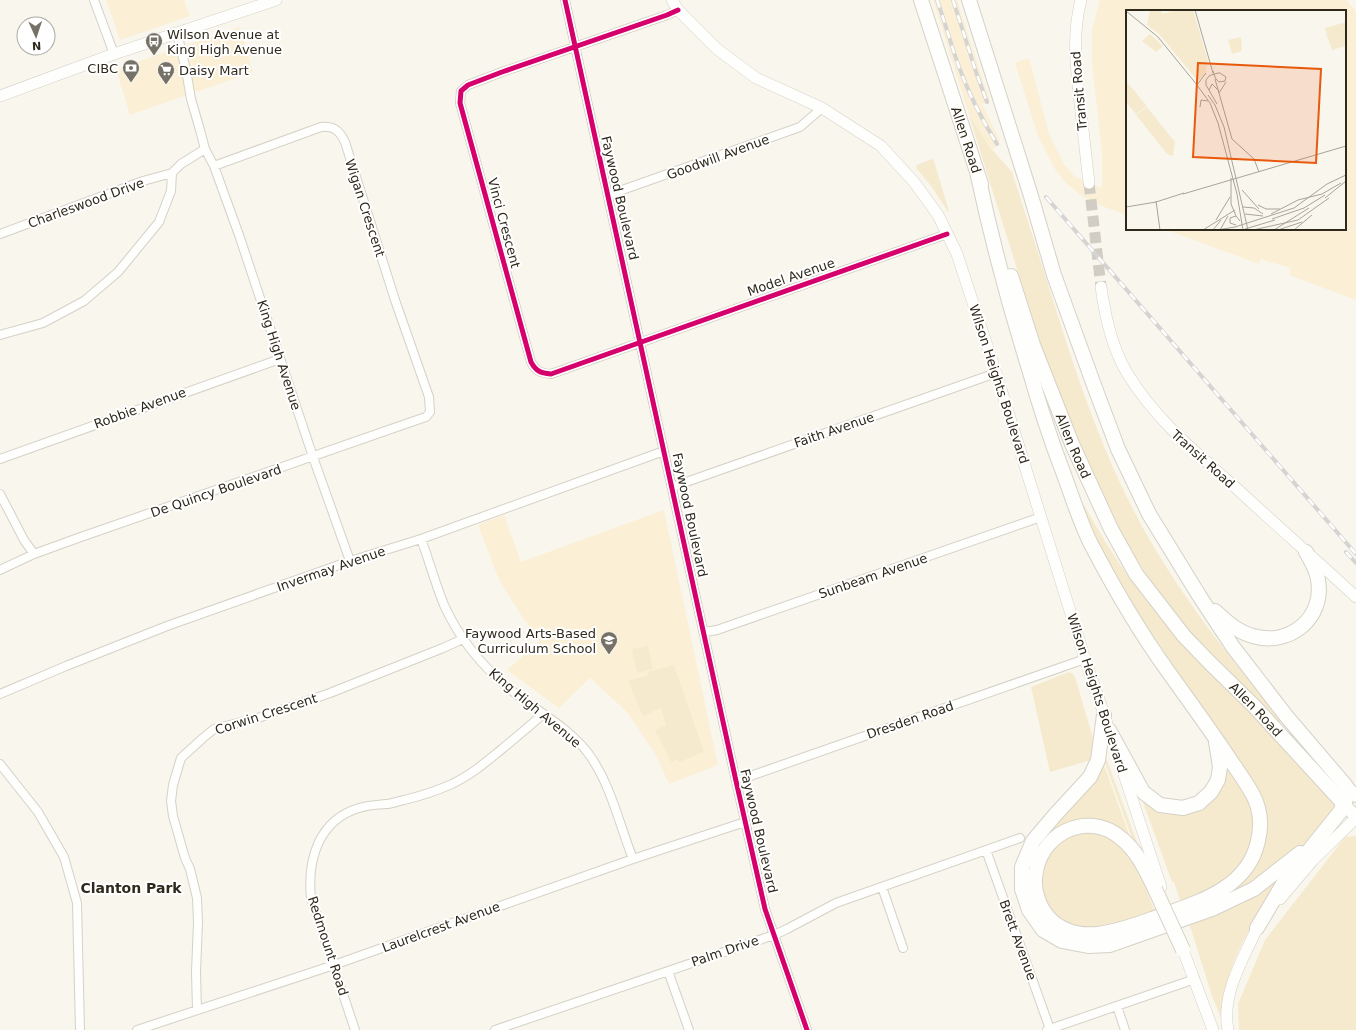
<svg xmlns="http://www.w3.org/2000/svg" width="1356" height="1030" viewBox="0 0 1356 1030" font-family="'DejaVu Sans',sans-serif">
	<rect width="100%" height="100%" fill="#f9f6ee"/>
	<path fill="#fbefd5" d="M106,0H184L190,16L120,40Z
		M933,0H957L990,101L982,104L1000,141L993,150L979,132L969,115Z
		M1100,0H1346L1356,11V300L1289,275L1291,268L1266,261L1261,258L1259,264L1164,229H1345V11H1127V215L1094,203L1081,195L1066,183L1056,171L1038,136L1015,63L1029,58L1049,134L1064,164L1075,177L1102,188V153L1092,63V30Z
		M240,27L253,72L130,115L116,69Z
		M664,510L718,765L669,784L656,755L627,712L590,678L559,708L507,670L540,641L521,615L499,580L478,525L504,515L521,562Z"/>
	<path fill="#f6eace" d="M969,115L989,146L1012,172C1023,207 1035,242 1046,278C1071,358 1096,438 1135,513C1174,588 1228,655 1281,721L1278,724C1226,671 1175,622 1136,558C1085,475 1052,381 1023,288C1005,231 987,173 969,115Z
		M932,159L934,161L949,211L948,212L932,187L916,168L917,165Z
		M1084,505C1111,554 1142,600 1181,641C1206,668 1233,692 1259,718C1285,746 1310,776 1336,804V807L1314,836L1298,850L1257,883L1224,895L1247,877L1260,857L1255,787L1239,760L1131,604L1116,579L1081,508Z
		M648,646L653,669L637,673L632,649Z
		M674,665L704,752L679,762L678,759L671,762L655,730L666,725L661,708L643,716L628,681L649,675L648,672Z
		M1069,672L1073,674L1075,677L1093,738L1094,744L1091,760L1050,772L1031,687Z
		M1103,749L1141,853L1134,844L1104,760Z
		M1103,762L1131,840L1116,829L1053,834L1047,832Z
		M1227,762L1251,803L1255,829L1249,856L1227,881L1181,903L1174,882H1172L1140,794L1171,812L1220,790L1226,777Z
		M1091,832L1106,835L1124,848L1123,850C1140,870 1146,888 1155,912L1103,927L1081,928L1064,923L1052,912L1045,902L1040,886L1043,863L1054,846L1077,833Z
		M1356,836V1030H1239L1238,1004L1265,940L1345,837Z
		M1283,877C1261,909 1238,943 1228,980C1225,992 1224,1005 1223,1017L1221,1018L1212,996L1189,923Z"/>
	<g fill="none" stroke-linecap="round" stroke-linejoin="round">
		<path stroke="#d1cdc4" stroke-width="11" stroke-dasharray="11 5.5" stroke-linecap="butt" d="M1089,183L1101,287"/>
		<g stroke="#d5d1c7" stroke-width="10">
			<path id="street" d="M94,0L114,54
				M565,0L736,781L765,909L807,1030
				M678,10L667,15L502,72L468,85L461,91L460,103L531,362C536,371 540,373 551,374L947,234
				M177,33L186,70L191,99L200,130L205,149L214,166L239,235L313,457L350,561
				M608,195L800,127L822,108
				M0,234L143,181L172,173
				M0,335L43,323L84,301L118,272L159,222L171,191L172,173L181,164L205,149
				M0,459L280,359
				M672,487L996,373
				M0,494L24,540L34,554
				M421,539C429,560 435,583 444,605C460,640 485,670 516,694C540,713 569,728 588,753C611,784 619,824 633,859
				M0,570L34,554L78,538L417,420L426,417L430,412L429,397L395,300L345,142C339,130 334,126 321,127L214,166
				M705,632L717,630L1041,517
				M0,694L66,666L167,626L350,561L421,539L664,451
				M0,764L38,812L64,857L77,903L80,1030
				M736,781L1085,659
				M986,850L1050,1029
				M882,887L903,948
				M668,971L689,1030
				M1117,1006L1125,1030
				M197,1010L196,972L198,922L197,898L190,869L185,858L173,816L171,801L173,785L181,758L203,738L214,729L258,718L330,693L443,648L463,639
				M137,1030L334,965L633,859L745,822
				M355,1030L311,898C307,859 319,820 359,808C368,805 377,805 386,804C392,804 398,801 404,800C421,796 436,791 452,784C471,775 486,762 502,749C516,737 530,726 543,714
				M495,1030L774,935L787,929L836,903L1020,838
				M1047,1030L1195,979"/>
		</g>
		<g stroke="#d5d1c7" stroke-width="12">
			<path id="secondary" d="M672,0L678,10L717,49L756,78L822,108L881,146L914,182L938,215L957,254L996,373L1085,659L1107,723
				M1081,0C1072,35 1076,68 1080,103C1083,130 1086,156 1089,183
				M0,96L114,54L276,0
				M1101,287C1105,316 1112,348 1127,373C1155,419 1195,452 1235,487C1275,524 1316,560 1356,597
				M1117,753L1161,887
				M1280,899L1313,860L1356,818
				M1183,950L1213,1030
				M1228,1030C1221,994 1243,960 1257,928L1262,922"/>
		</g>
		<g stroke="#d5d1c7" stroke-width="14">
			<path id="primary" d="M1346,786L1356,796
				M1344,804L1356,817"/>
		</g>
		<g stroke="#d5d1c7" stroke-width="16">
			<g id="highway">
				<path id="s1" d="M921,0L981,184"/>
				<path d="M969,0L1031,196L1054,275L1095,388L1118,449L1149,514L1200,597L1233,647L1287,717L1346,786V799L1340,812L1286,879L1257,928"/>
				<path d="M978,176C992,241 1009,305 1029,369C1039,404 1050,438 1063,472C1072,496 1080,523 1092,546C1114,588 1139,631 1167,670C1189,701 1212,732 1233,764C1240,774 1247,784 1253,795C1261,810 1262,824 1258,841C1248,887 1202,901 1163,915C1128,927 1080,950 1049,918C1040,908 1034,893 1035,879C1037,835 1087,808 1122,839C1138,852 1146,871 1155,889"/>
				<path id="s2" d="M1011,276L1033,345L1072,444L1111,529L1136,574L1184,636L1210,663L1254,706L1344,804"/>
				<path d="M1215,611C1226,621 1237,632 1253,636C1289,647 1325,618 1318,580C1317,570 1311,561 1306,552"/>
				<path d="M1104,715L1098,760L1090,777L1055,815L1033,841L1022,867V889L1029,910L1043,930L1062,941L1088,946L1110,945L1212,909L1254,889L1300,853"/>
				<path d="M1109,730L1143,792L1160,805L1183,808L1199,803L1211,792L1218,780L1220,767L1216,742"/>
			</g>
		</g>
		<use href="#street" stroke="#fefefc" stroke-width="8"/>
		<use href="#secondary" stroke="#fefefc" stroke-width="11"/>
		<use href="#primary" stroke="#fefefc" stroke-width="12"/>
		<use href="#highway" stroke="#fefefc" stroke-width="14"/>
		<g stroke="#d5d4d2" stroke-width="4">
			<path id="rail" d="M937,0C945,22 951,45 959,67C969,94 982,120 997,144
				M953,0L977,75L987,102
				M1046,197L1356,554
				M1346,552L1356,563"/>
		</g>
		<use href="#rail" stroke="#fff" stroke-width="2.5" stroke-dasharray="8" stroke-linecap="butt"/>
		<g stroke="#d5d1c7" stroke-width="16" stroke-linecap="butt">
			<path id="highway-bridge" d="M1155,889L1183,950"/>
		</g>
		<use href="#highway-bridge" stroke="#fefefc" stroke-width="14"/>
		<g stroke="#fff" stroke-width="8">
			<path id="cycleway" d="M565,0L736,781L765,909L807,1030
				M678,10L667,15L502,72L468,85L461,91L460,103L531,362C536,371 540,373 551,374L947,234"/>
		</g>
		<use href="#cycleway" stroke="#d6006c" stroke-width="5"/>
	</g>
	<defs>
		<g id="bus-pin" transform="scale(0.9)"><path d="M0 17L-7.5 6A9.5 9.5 0 1 1 7.5 6Z" fill="#767166" stroke="#fff"/><path d="M-5-6H5V4H4V6H2V4H-2V6H-4V4H-5ZM-3.5-4V0h7V-4ZM-3.5 1.2v1.5H-2V1.2ZM2 1.2v1.5H3.5V1.2Z" fill="#fff"/></g>
		<g id="bank-pin" transform="scale(0.9)"><path d="M0 17L-7.5 6A9.5 9.5 0 1 1 7.5 6Z" fill="#767166" stroke="#fff"/><path d="M-6-4H6V4H-6ZM0-2.3a2.3 2.3 0 1 0 0 4.6a2.3 2.3 0 1 0 0-4.6Z" fill="#fff"/></g>
		<g id="supermarket-pin" transform="scale(0.9)"><path d="M0 17L-7.5 6A9.5 9.5 0 1 1 7.5 6Z" fill="#767166" stroke="#fff"/><path d="M-6-5.5h2.5l.6 2H6L4.5 2H-2.5L-4.4-4H-6ZM-1.5 3.2a1.3 1.3 0 1 0 .1 0ZM3 3.2a1.3 1.3 0 1 0 .1 0Z" fill="#fff"/></g>
		<g id="school-pin" transform="scale(0.9)"><path d="M0 17L-7.5 6A9.5 9.5 0 1 1 7.5 6Z" fill="#767166" stroke="#fff"/><path d="M0-5L7-2L0 1L-7-2ZM-4 1L0 2.5L4 1V4Q0 6-4 4Z" fill="#fff"/></g>
	</defs>
	<g fill-rule="evenodd">
		<use href="#bus-pin" x="154" y="41"/>
		<use href="#bank-pin" x="131" y="68"/>
		<use href="#supermarket-pin" x="166" y="70"/>
		<use href="#school-pin" x="609" y="640"/>
	</g>
	<g text-anchor="middle" dominant-baseline="central" stroke-width="4" stroke-linejoin="round" paint-order="stroke">
		<g font-size="13" fill="#2f291c" stroke="#fff" text-anchor="start">
			<text x="167" y="34">Wilson Avenue at<tspan x="167" dy="15">King High Avenue</tspan></text>
			<text x="118" y="68" text-anchor="end">CIBC</text>
			<text x="179" y="70">Daisy Mart</text>
			<text x="596" y="633" text-anchor="end">Faywood Arts-Based<tspan x="596" dy="15">Curriculum School</tspan></text>
		</g>
		<g font-size="13" fill="#2f291c" stroke="#fff">
			<text transform="translate(1079 91) rotate(-95)">Transit Road</text>
			<text stroke="none"><textPath href="#s1" startOffset="147">Allen Road</textPath></text>
			<text transform="translate(718 157) rotate(-20)">Goodwill Avenue</text>
			<text transform="translate(620 198) rotate(77)">Faywood Boulevard</text>
			<text transform="translate(86 203) rotate(-20)">Charleswood Drive</text>
			<text transform="translate(365 208) rotate(72)">Wigan Crescent</text>
			<text transform="translate(504 223) rotate(75)">Vinci Crescent</text>
			<text transform="translate(791 277) rotate(-19)">Model Avenue</text>
			<text transform="translate(279 355) rotate(72)">King High Avenue</text>
			<text transform="translate(999 384) rotate(72)">Wilson Heights Boulevard</text>
			<text transform="translate(140 408) rotate(-20)">Robbie Avenue</text>
			<text transform="translate(834 430) rotate(-19)">Faith Avenue</text>
			<text stroke="none"><textPath href="#s2" startOffset="181">Allen Road</textPath></text>
			<text transform="translate(1203 459) rotate(42)">Transit Road</text>
			<text transform="translate(216 491) rotate(-19)">De Quincy Boulevard</text>
			<text transform="translate(690 515) rotate(78)">Faywood Boulevard</text>
			<text transform="translate(331 569) rotate(-19)">Invermay Avenue</text>
			<text transform="translate(873 576) rotate(-19)">Sunbeam Avenue</text>
			<text transform="translate(1097 693) rotate(72)">Wilson Heights Boulevard</text>
			<text transform="translate(535 708) rotate(40)">King High Avenue</text>
			<text stroke="none"><textPath href="#s2" startOffset="505">Allen Road</textPath></text>
			<text transform="translate(266 714) rotate(-18)">Corwin Crescent</text>
			<text transform="translate(910 720) rotate(-19)">Dresden Road</text>
			<text transform="translate(759 831) rotate(77)">Faywood Boulevard</text>
			<text transform="translate(441 927) rotate(-20)">Laurelcrest Avenue</text>
			<text transform="translate(1018 940) rotate(70)">Brett Avenue</text>
			<text transform="translate(328 946) rotate(72)">Redmount Road</text>
			<text transform="translate(725 951) rotate(-19)">Palm Drive</text>
		</g>
		<g font-size="14" font-weight="bold" fill="#2f291c" stroke="#fff">
			<text x="131" y="888">Clanton Park</text>
		</g>
	</g>
	<g transform="translate(1126 10)">
		<rect width="220" height="220" fill="#f9f6ee"/>
		<path d="M24,0H35L36,4L50,0H67L82,51L80,62L72,71L33,24L21,15ZM220,12V36L206,40L200,23L203,22H200L199,18ZM24,24L37,36L30,42L16,31ZM115,27L116,41L106,44L102,30ZM0,71L21,96L10,104L0,92ZM21,97L49,132L47,146L41,144L10,105Z" fill="#f6eace"/>
		<path fill="none" stroke="#a8a49a" stroke-width="1" d="M69,0L87,63M0,1L32,27L71,75M87,61L89,67L90,69L93,72L99,71L100,67L94,63H92L85,65L83,66L80,70V75L91,94M80,63L71,75L84,93L92,113L111,184L117,220M89,69L106,129L128,149L133,162M83,80L86,74L93,81M93,83L100,72M82,85L89,95L98,117L122,220M74,97L75,90L82,91M105,168V194L110,206M116,180L133,199M57,184L220,136M199,188L220,171M30,191L34,220M132,195L140,199H154M0,197L30,192L58,183M117,197L128,198L137,204M119,204L137,206M145,204L172,190L196,184L215,173M146,209L178,198L199,185M90,210L104,187M110,215L104,213V208L110,206L114,211M119,219L149,210M77,220L109,200M87,220L95,210M91,220L109,217L168,198L201,174L220,165M94,220L102,206M127,220L172,210L203,188M148,220L183,198M152,220L176,212M168,220L186,205"/>
		<path fill="#e8590c" fill-opacity="0.15" stroke="#e8590c" stroke-width="2" d="M72,53L195,59L190,153L67,147Z"/>
		<rect width="220" height="220" fill="none" stroke="#2f291c" stroke-width="2"/>
	</g>
	<g transform="translate(36 36) rotate(177)"><circle r="19" fill="#ffffff" stroke="#aca9a4"/>
	<path d="M0-3L7 15L0 10L-7 15Z" fill="#767166"/>
	<text y="-6" font-size="11" font-weight="bold" text-anchor="middle" fill="#2f291c">N</text>
	</g>
</svg>
